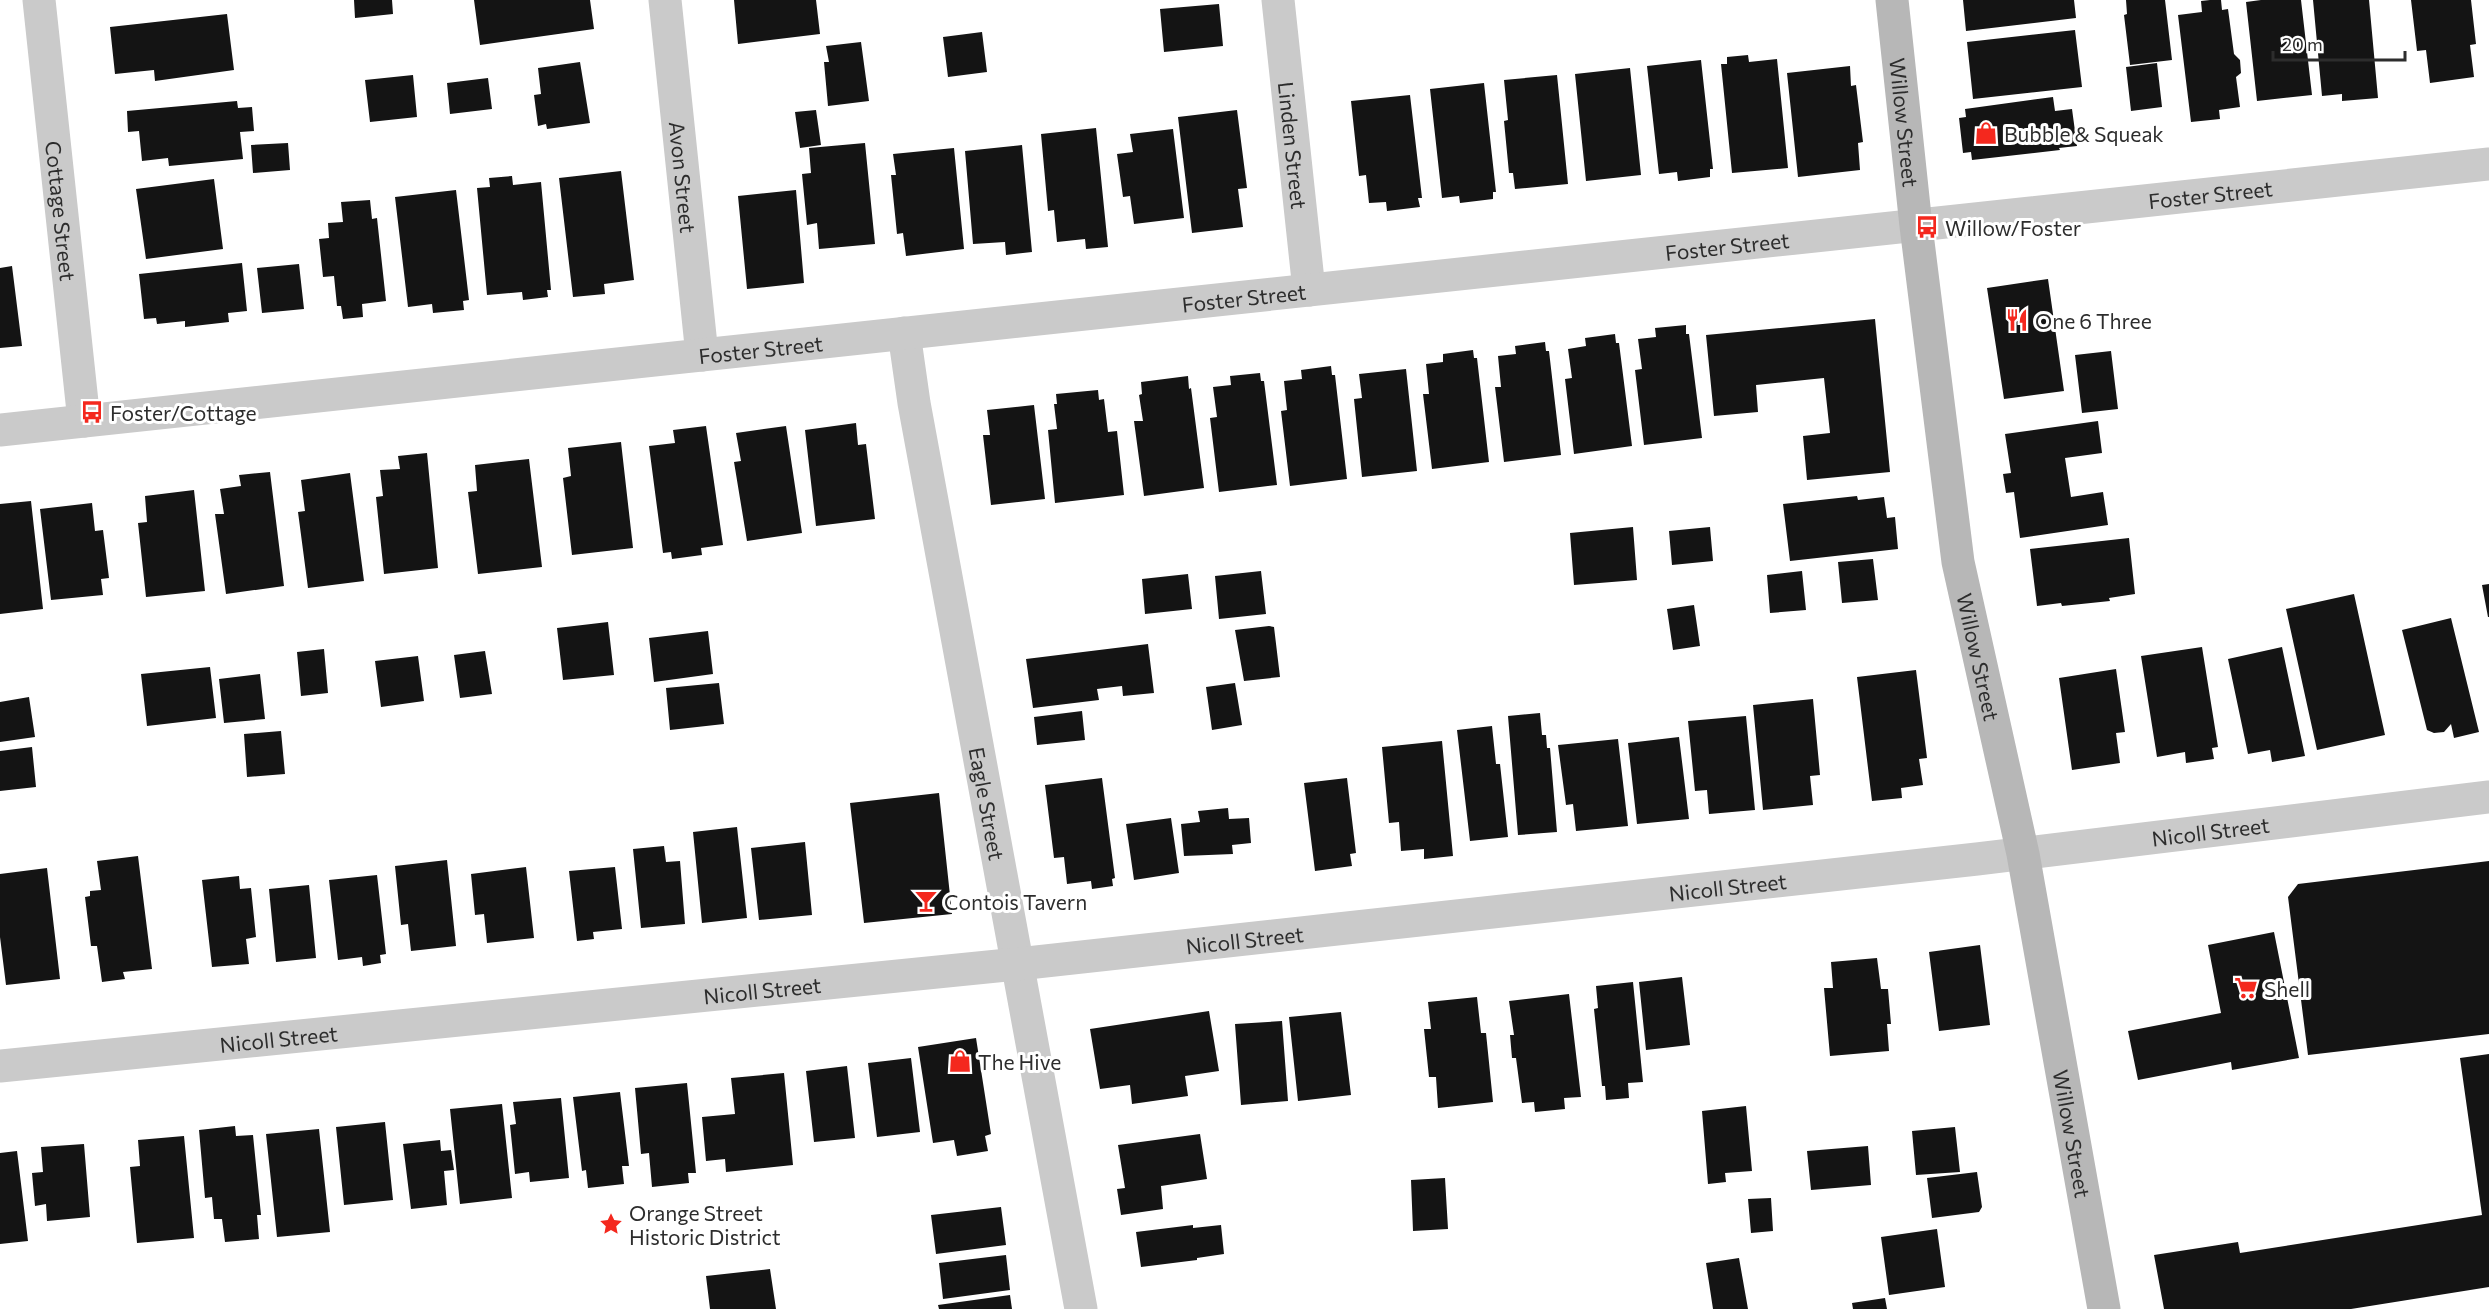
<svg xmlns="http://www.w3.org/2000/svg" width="2489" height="1309" viewBox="0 0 2489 1309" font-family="Commissioner,sans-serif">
	<rect width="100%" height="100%" fill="#fff"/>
	<path fill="#141414" d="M354,0H392L393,14L355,18Z
		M474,0H590L594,29L480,45Z
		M734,0H816L820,34L738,44Z
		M1963,0H2074L2076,18L1966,31Z
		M2126,0H2165L2172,60L2130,65L2124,15L2127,14Z
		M2210,0H2221L2222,10L2228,9L2234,54L2240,60L2241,73L2236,77L2240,107L2219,110L2220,119L2191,122L2178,15L2202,12L2201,1Z
		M2261,0H2301L2312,95L2257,101L2246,2Z
		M2313,0H2369L2378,98L2342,101V94L2322,96Z
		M2411,0H2471L2476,44L2470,45L2474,77L2430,83L2426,50L2417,51Z
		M1219,4L1223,46L1164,52L1160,9Z
		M227,14L234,70L155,81L154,70L115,74L110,27Z
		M2075,30L2082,87L1973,99L1967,42Z
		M982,32L987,72L948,77L943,37Z
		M861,42L869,101L828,106L824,62H829L826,46Z
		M1748,55L1749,62L1777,59L1788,168L1732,173L1721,64H1727V57Z
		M1701,60L1713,169H1710V177L1678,181L1677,172L1659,174L1647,66Z
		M580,62L590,123L547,129L546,124L538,126L534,95L541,94L538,68Z
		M2157,63L2162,107L2131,111L2126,67Z
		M1850,66L1851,86L1856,85L1863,142L1858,143L1860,170L1798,177L1787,73Z
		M1630,68L1641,175L1586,181L1575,74Z
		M413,75L417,117L370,122L365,80Z
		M1557,75L1568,184L1515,189L1513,173H1509L1504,121L1508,120L1504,80Z
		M488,78L492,109L450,114L447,83Z
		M1484,83L1496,192H1493V199L1460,203L1459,196L1442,198L1430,89Z
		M1410,95L1422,198H1418L1420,207L1387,211L1386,202L1369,203L1366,175L1359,176L1351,101Z
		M2053,97L2055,111L2072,109L2077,146L2059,148L2060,150L1972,160L1971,152L1963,153L1959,118L1966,117L1965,109Z
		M237,101L238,108L252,107L254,131L240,132L243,159L169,166L168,158L142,161L139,131L128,132L127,111Z
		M816,110L821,145L800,148L795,112Z
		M1237,110L1247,188L1238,189L1243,227L1192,233L1178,117Z
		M1096,128L1108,247L1086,249L1085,239L1057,242L1054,210L1048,211L1041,134Z
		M1173,129L1184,218L1134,224L1130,196L1123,197L1117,154L1133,152L1130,134Z
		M288,143L290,170L253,173L251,145Z
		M865,143L875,244L819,249L817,223L807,225L802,174L811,173L809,148Z
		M1022,145L1032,252L1006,255L1005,242L973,244L965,151Z
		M954,148L964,249L906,256L903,233L897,234L891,175H896L893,154Z
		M621,171L634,280L604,284L605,294L573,297L559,178Z
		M512,176L513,185L541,182L551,290H547L548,297L523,300L522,292L487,295L477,188L490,187L489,178Z
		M214,179L223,249L146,259L136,189Z
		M456,190L469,300L463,301L464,310L433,313L432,304L408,307L395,197Z
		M796,190L804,283L747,289L738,196Z
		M370,200L372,219L377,218L386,301L362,304L363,317L343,319L341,306H337L334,276L323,277L319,239L329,238L328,223L343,222L341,202Z
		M242,263L247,311L228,313L229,322L185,327V321L157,324L156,318L144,319L139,274Z
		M299,264L304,309L262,313L257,268Z
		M12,266L22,346L0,348V268Z
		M2048,279L2064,391L2004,399L1987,288Z
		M1875,319L1890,472L1807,480L1803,436L1830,433L1824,378L1756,385L1758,412L1714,416L1706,335Z
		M1686,325V334H1689L1702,438L1644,445L1635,370L1642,369L1638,339L1656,337L1655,328Z
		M1615,334L1616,343H1619L1632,446L1574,454L1565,379L1572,378L1568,349L1586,346L1585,338Z
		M1545,342L1546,351H1549L1561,455L1504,462L1495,387H1501L1498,356L1516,354L1515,346Z
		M1473,350L1474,358H1477L1489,462L1432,469L1423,394H1429L1426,364L1443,362V354Z
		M2111,351L2118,409L2082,413L2075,355Z
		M1331,366L1332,375H1335L1347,479L1290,486L1281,411L1287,410L1284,381L1302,379L1301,370Z
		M1406,369L1417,471L1362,477L1354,399L1362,398L1359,374Z
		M1260,373L1261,381H1264L1277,485L1219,492L1210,418L1217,417L1213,387L1231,385L1230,376Z
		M1188,376L1189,389L1191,388L1204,488L1144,496L1134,421H1143L1139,395L1142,394L1141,382Z
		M1098,390L1099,400L1104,399L1108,432L1117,431L1124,495L1055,503L1048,430L1057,429L1054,404H1057L1056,394Z
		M1034,405L1045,499L991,505L983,435H990L987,410Z
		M2098,421L2102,453L2065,458L2071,497L2103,492L2108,525L2020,538L2014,492L2006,493L2003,474L2011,473L2005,434Z
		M856,423L858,445L866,444L875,519L816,526L805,430Z
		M706,426L723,545L701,548L702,555L672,559L671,552L663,553L649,446L675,443L673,430Z
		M786,426L802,533L747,541L734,462L741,461L736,433Z
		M621,442L633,548L572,555L563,478L571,476L568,448Z
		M427,453L438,568L384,574L376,497L383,496L380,470L400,469L398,456Z
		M529,459L542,567L478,574L468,492L477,491L475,465Z
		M270,472L284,586L226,594L215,514H224L220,489L241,486L239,475Z
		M350,473L364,581L308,588L298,512L305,511L301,480Z
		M194,490L205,591L146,597L138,523L147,522L145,496Z
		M1857,496L1858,500L1884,497L1887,518L1895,517L1898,549L1790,561L1783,504Z
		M31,501L43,609L0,614V504Z
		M92,503L95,531L103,530L109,578L101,579L103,595L51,600L40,509Z
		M1633,527L1637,580L1574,585L1570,533Z
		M1710,527L1713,561L1672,565L1669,531Z
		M2129,538L2135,594L2109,598L2110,601L2062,606L2061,603L2037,606L2030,549Z
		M1873,559L1878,600L1842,603L1838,562Z
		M1261,571L1266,614L1219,619L1215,576Z
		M1802,571L1806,610L1770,613L1767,575Z
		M1188,574L1192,609L1145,614L1142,579Z
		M2489,584V617H2488L2482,585Z
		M2354,594L2385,735L2317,750L2286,609Z
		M1694,605L1700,646L1673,650L1667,609Z
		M2451,618L2479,732L2454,738L2451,724L2444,732L2434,733L2427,730L2402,630Z
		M608,622L614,675L563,680L557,628Z
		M1269,626L1274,627L1280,677L1244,681L1235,630Z
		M708,631L713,674L654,682L649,638Z
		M1148,644L1154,693L1123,696L1122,686L1097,689L1099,700L1033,708L1026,659Z
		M2202,647L2218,747L2212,748L2214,759L2186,763L2185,752L2157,757L2141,656Z
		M2282,647L2305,756L2272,762L2270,750L2248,754L2228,659Z
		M324,649L328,693L301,696L297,652Z
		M485,651L492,694L460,698L454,655Z
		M418,656L424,701L381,707L375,661Z
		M210,667L216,718L147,726L141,674Z
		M2116,669L2125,732L2116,733L2120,763L2072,770L2059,678Z
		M1916,670L1927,758L1919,759L1923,785L1901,788L1902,798L1872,801L1857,677Z
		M260,674L265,719L224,723L219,679Z
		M719,683L724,724L670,730L666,688Z
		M1235,683L1242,725L1212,730L1206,687Z
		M29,697L35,737L0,742V702Z
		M1813,699L1820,775L1810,776L1813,805L1763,810L1753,705Z
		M1082,711L1085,740L1037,745L1034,717Z
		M1540,713L1542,735H1546L1547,748H1550L1557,832L1518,835L1508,716Z
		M1746,716L1755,810L1709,814L1707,790L1695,791L1688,721Z
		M1492,726L1496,764H1500L1508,837L1470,841L1457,730Z
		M281,731L285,774L247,777L244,734Z
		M1679,737L1689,819L1637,824L1628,743Z
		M1618,739L1628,826L1576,831L1573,804L1566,805L1558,745Z
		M1442,741L1453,856L1424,859V849L1401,851L1399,822L1389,823L1382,747Z
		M32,747L36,787L0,791V751Z
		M1102,778L1115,878L1112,879L1113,886L1092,889L1091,881L1067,884L1064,857L1054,858L1045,785Z
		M1347,778L1356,853L1350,854L1352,866L1315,871L1304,783Z
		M939,793L952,914L864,923L850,803Z
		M1228,808L1229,819L1249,818L1251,843L1232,845L1233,854L1184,856L1181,824L1200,822L1198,811Z
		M1171,818L1179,873L1134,880L1126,824Z
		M737,827L747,918L702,923L693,832Z
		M805,842L812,915L759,920L751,848Z
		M664,846L666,862L680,861L685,924L641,928L633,849Z
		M138,856L152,969L123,972L125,979L102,982L97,946H91L85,897L90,896V891L101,890L97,861Z
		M447,860L456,946L411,951L408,924L401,925L395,866Z
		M2489,861V1034L2308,1055L2288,897L2298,884Z
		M526,867L534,938L487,943L484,914L475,915L471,874Z
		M615,867L622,929L593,932L594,939L577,941L569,871Z
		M47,868L60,979L6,985L0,937V874Z
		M377,875L386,954L380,955L381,963L363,966L362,957L338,960L329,880Z
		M239,876L240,889L251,888L256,937L246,939L249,964L212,967L202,880Z
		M309,885L316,958L276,962L269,889Z
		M2274,932L2299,1058L2232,1070L2231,1062L2138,1080L2128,1031L2221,1013L2208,945Z
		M1980,945L1990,1025L1939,1031L1929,952Z
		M1877,958L1881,989H1888L1891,1024H1887L1889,1051L1830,1056L1824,988H1833L1831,962Z
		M1682,977L1690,1045L1646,1050L1639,982Z
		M1633,982L1643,1082L1628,1083L1629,1098L1606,1100L1605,1086H1602L1594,1009L1598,1008L1596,986Z
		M1569,994L1581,1097L1564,1098L1565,1109L1535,1112L1534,1102L1522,1103L1516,1058H1512L1510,1035H1514L1509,1001Z
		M1477,997L1481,1033H1486L1493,1102L1438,1108L1436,1077H1429L1424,1029H1431L1428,1002Z
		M1209,1011L1219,1071L1185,1076L1188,1096L1132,1104L1130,1085L1100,1089L1090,1029Z
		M1341,1012L1351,1095L1298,1101L1289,1017Z
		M1282,1021L1288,1101L1241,1105L1235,1024Z
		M976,1038L991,1134L985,1136L988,1151L957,1156L954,1140L933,1143L918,1047Z
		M2489,1054V1287L2351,1309H2164L2154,1255L2238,1242L2240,1253L2482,1215L2460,1058Z
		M911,1058L920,1132L877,1137L868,1063Z
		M847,1066L855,1138L814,1142L806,1071Z
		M784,1073L793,1165L726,1172L725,1159L706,1161L702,1117L735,1114L731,1078Z
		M687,1083L696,1173H688L689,1183L652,1187L649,1153L641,1154L635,1088Z
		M620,1092L629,1166H622L624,1184L588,1188L586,1170L582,1171L573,1097Z
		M561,1098L569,1178L530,1182L529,1172L515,1174L510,1125L516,1124L513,1102Z
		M502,1104L512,1198L460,1204L450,1109Z
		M1746,1106L1752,1171L1725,1173L1726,1182L1708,1184L1702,1111Z
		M385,1122L393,1200L344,1205L336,1127Z
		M235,1126L236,1136L253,1135L261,1215H257L259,1239L225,1242L222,1219H214L212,1197L205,1198L199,1130Z
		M1955,1127L1960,1172L1916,1175L1912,1131Z
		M319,1129L330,1232L277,1237L266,1134Z
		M1200,1134L1207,1179L1161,1186L1163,1209L1121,1215L1117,1189L1125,1188L1118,1145Z
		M184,1136L194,1238L137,1243L130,1167L140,1166L138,1140Z
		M440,1140L441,1151L451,1150L454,1170L444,1171L447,1205L411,1209L403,1144Z
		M84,1144L90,1217L47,1221L46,1204L35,1206L32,1173L43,1172L41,1147Z
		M1868,1146L1871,1185L1811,1190L1807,1151Z
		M17,1151L28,1241L0,1244V1153Z
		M1977,1172L1982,1207L1979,1212L1932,1218L1927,1178Z
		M1445,1178L1448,1229L1413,1231L1411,1180Z
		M1771,1198L1773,1231L1751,1233L1748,1199Z
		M1001,1207L1006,1245L936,1254L931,1215Z
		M1193,1225V1228L1221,1225L1224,1254L1197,1258V1260L1141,1267L1136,1232Z
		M1937,1229L1945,1287L1889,1295L1881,1237Z
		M1006,1255L1010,1290L943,1299L939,1263Z
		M1739,1258L1748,1309H1713L1706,1263Z
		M770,1269L776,1309H710L706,1276Z
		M1010,1295L1012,1309H939L938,1305Z
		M1885,1298L1887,1309H1853L1852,1303Z"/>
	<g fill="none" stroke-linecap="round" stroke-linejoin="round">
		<g stroke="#cacaca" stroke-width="33">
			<path id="s1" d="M39,0L84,421"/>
			<path id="s2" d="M665,0L702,355"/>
			<path id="s3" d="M1278,0L1309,290"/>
			<path id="s4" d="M904,333L914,403L1081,1309"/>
			<path id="s5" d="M0,430L2489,164"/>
			<path id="s6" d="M0,1066L1018,964L1977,859L2489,797"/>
		</g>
		<path stroke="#b7b7b7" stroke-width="33" id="s7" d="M1892,0L1916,226L1958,562L2023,854L2104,1309"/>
	</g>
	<defs>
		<g id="shop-bare" transform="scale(1.8)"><path d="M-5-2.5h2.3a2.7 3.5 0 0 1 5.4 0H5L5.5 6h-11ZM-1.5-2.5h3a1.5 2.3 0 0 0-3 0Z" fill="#f4281e" stroke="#fff" stroke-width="2.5" paint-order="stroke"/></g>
		<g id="bus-bare" transform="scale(1.8)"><path d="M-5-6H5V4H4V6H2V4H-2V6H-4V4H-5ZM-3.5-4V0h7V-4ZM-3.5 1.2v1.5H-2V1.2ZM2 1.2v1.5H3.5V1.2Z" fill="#f4281e" stroke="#fff" stroke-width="2.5" paint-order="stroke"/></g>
		<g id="restaurant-bare" transform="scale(1.8)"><path d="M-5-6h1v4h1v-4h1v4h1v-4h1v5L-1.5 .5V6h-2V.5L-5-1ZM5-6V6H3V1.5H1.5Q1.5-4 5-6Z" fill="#f4281e" stroke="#fff" stroke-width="2.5" paint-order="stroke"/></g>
		<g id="bar-bare" transform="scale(1.8)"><path d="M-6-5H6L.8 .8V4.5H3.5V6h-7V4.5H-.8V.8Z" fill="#f4281e" stroke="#fff" stroke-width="2.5" paint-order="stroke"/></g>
		<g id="supermarket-bare" transform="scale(1.8)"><path d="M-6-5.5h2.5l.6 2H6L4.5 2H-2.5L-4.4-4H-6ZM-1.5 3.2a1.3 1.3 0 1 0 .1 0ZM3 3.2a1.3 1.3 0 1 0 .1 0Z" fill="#f4281e" stroke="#fff" stroke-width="2.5" paint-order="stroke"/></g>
		<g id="sight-bare" transform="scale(1.8)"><path d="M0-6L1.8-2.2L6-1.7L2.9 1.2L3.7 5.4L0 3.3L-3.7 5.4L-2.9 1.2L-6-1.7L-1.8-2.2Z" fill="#f4281e" stroke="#fff" stroke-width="2.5" paint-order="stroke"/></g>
	</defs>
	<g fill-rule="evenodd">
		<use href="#shop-bare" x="1986" y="133"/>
		<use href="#bus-bare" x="1927" y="227"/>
		<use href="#restaurant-bare" x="2017" y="320"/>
		<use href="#bus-bare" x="92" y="412"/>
		<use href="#bar-bare" x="926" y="901"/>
		<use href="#supermarket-bare" x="2246" y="988"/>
		<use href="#shop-bare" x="960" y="1061"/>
		<use href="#sight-bare" x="611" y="1224"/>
	</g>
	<g text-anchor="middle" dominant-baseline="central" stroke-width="6" stroke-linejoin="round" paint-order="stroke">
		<g font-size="21" fill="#2d2d2d" stroke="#fff">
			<text stroke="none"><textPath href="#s7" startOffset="123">Willow Street</textPath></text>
			<text stroke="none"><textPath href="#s3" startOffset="146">Linden Street</textPath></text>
			<text stroke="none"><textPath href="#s2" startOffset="178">Avon Street</textPath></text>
			<text stroke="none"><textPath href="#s5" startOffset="2223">Foster Street</textPath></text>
			<text stroke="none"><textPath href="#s1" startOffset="212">Cottage Street</textPath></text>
			<text stroke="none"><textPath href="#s5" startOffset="1737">Foster Street</textPath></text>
			<text stroke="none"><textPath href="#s5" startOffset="1251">Foster Street</textPath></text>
			<text stroke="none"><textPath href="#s5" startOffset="765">Foster Street</textPath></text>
			<text stroke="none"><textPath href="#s7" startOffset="663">Willow Street</textPath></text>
			<text stroke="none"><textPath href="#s4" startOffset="478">Eagle Street</textPath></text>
			<text stroke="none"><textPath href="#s6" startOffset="2223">Nicoll Street</textPath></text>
			<text stroke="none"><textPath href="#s6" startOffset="1737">Nicoll Street</textPath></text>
			<text stroke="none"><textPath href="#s6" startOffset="1251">Nicoll Street</textPath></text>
			<text stroke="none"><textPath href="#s6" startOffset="766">Nicoll Street</textPath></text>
			<text stroke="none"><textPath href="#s6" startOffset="280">Nicoll Street</textPath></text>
			<text stroke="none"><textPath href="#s7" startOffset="1149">Willow Street</textPath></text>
		</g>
		<g font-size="21" fill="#2d2d2d" stroke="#fff" text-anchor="start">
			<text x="2004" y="133">Bubble &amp; Squeak</text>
			<text x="1945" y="227">Willow/Foster</text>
			<text x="2035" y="320">One 6 Three</text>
			<text x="110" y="412">Foster/Cottage</text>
			<text x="944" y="901">Contois Tavern</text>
			<text x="2264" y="988">Shell</text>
			<text x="978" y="1061">The Hive</text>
			<text x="629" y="1212">Orange Street<tspan x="629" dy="24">Historic District</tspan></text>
		</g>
	</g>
	<path d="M2273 51v9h132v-9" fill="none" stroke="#2d2d2d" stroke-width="3"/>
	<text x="2282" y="51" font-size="18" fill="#2d2d2d" stroke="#ffffff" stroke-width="4.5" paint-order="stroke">20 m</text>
</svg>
